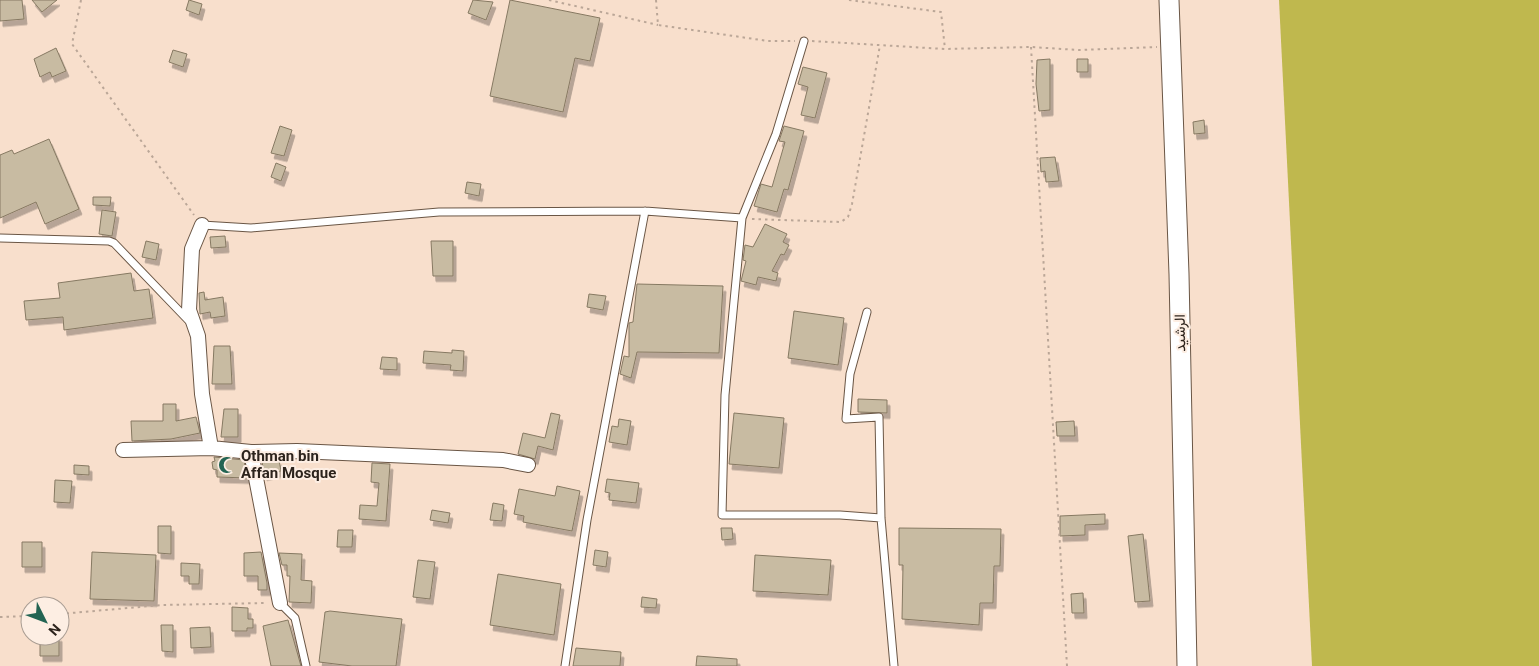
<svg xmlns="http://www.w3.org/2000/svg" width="1539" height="666" viewBox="0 0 1539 666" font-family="Roboto,Vazirmatn,sans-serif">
	<defs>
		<filter id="shadow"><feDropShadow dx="3" dy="5.5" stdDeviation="0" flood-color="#0004"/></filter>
	</defs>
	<rect width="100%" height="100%" fill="#f8dfcc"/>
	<path fill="#bfb84e" d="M1279,0H1539V666H1312Z"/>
	<path fill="#c8bba2" stroke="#867962" filter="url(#shadow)" d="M0,0H22L24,19L0,21Z
		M32,0H57L42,12Z
		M189,0L202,4L199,15L186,10Z
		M473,0L493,2L486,20L468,13Z
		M510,0L600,18L590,61L575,58L563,112L490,96Z
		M56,48L66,71L52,77L50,72L40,77L34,59Z
		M173,50L187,54L183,67L169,62Z
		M1050,59V110L1039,111L1036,84L1037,60Z
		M1077,59H1088V72H1077Z
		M803,67L827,73L815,118L801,115L808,87L798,84Z
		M1204,120L1205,133L1194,134L1193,122Z
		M280,126L292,130L284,156L271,153Z
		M784,126L804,131L788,190L784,189L777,212L754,206L761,184L772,187L785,142L779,141Z
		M49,139L79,209L45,224L36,202L0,218V155L12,150L14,154Z
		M1055,157L1059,181L1046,182L1045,171L1041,172L1040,158Z
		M276,163L286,167L281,181L271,177Z
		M467,182L481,184L479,196L465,193Z
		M93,197H111L110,206L93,205Z
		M102,210L116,212L112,236L99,234Z
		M765,224L787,234L783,242L789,245L784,255L781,254L772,271L778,273L776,281L758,277L756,285L741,281L746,261L743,260L745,245L753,247Z
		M225,236L226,247L211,248L210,237Z
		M146,241L159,244L156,260L142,257Z
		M431,241H453V276H433Z
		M131,273L134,291L149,289L153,318L64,330L63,317L26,320L24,301L60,298L58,283Z
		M637,284L723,286L719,353L637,352L631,378L620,374L624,356L629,357V323L633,322Z
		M204,292L205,300L223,297L225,316L211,318L210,312L200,314L199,293Z
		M589,294L606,296L603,310L587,307Z
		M794,311L844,318L838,365L788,358Z
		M214,346H230L232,384H212Z
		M452,350L464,351L463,371L450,370L451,365L423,363L424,351L452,353Z
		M382,357L397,358V370L380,369Z
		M858,399L887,400V413L858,412Z
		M163,404H176V421L196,417L200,433L171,439L132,441L131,421H163Z
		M224,409H238V437H221Z
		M551,413L560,415L553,450L538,446L535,459L518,454L523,433L545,438Z
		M734,413L784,418L779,468L729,464Z
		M619,419L631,421L627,445L609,442L612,426L618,427Z
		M1074,421L1075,436H1057L1056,422Z
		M214,457L244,460L247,478L217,477V470L213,469L212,462L215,461Z
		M279,460L281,471L264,475L262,461Z
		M372,463L390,464L386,521L359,519L360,505L377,506L379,483L371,482Z
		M74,465L89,466V475L74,474Z
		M607,479L639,483L636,503L609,500L610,493L605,492Z
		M55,480L72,481L70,503L54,502Z
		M557,486L580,491L572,531L523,522L524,516L514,514L519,489L555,496Z
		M493,503L504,505L502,521L490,520Z
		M432,510L450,513L448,523L430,520Z
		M1105,514V524L1085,525V535L1060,536V516Z
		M158,526H171V554L158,553Z
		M721,528H732L733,539L722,540Z
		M899,528L1001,529L1000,566H994L993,603H980L979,625L902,619L903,565H899Z
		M338,530H353L352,547H337Z
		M1143,534L1150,601L1135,602L1128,536Z
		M22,542H42V567H22Z
		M595,550L608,552L606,567L593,565Z
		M92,552L156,555L154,601L90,599Z
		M261,552L267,583V590H258V576H244V553Z
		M279,553L302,554L301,580L312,581L311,603L289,602L290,576H287V565H282Z
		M755,555L831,560L828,595L753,591Z
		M418,560L435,562L430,599L413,597Z
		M181,563L200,564L199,584H189V576H181Z
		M498,574L561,584L554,635L490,625Z
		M1083,593L1084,613H1072L1071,594Z
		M642,597L657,599L656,608L641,607Z
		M232,607L248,608V619H253V628H247V631H232Z
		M330,611L402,619L396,666H352L319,662L325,612Z
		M288,620L301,666H271L263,626Z
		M161,625H173V652L162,651Z
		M210,627L211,647L191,648L190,628Z
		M40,636H59V656H40Z
		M576,648L621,652L620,666H573Z
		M697,656L737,659V666H696Z"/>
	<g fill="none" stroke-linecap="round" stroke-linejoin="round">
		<g stroke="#6a5645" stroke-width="9">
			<path id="service" d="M804,41L776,134L742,218L725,395L722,515H840L881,518
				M202,225L251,228L439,212L645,211L742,218
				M0,238L109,241L114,243L188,320
				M867,312L850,374L846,419L879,417L881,518L894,666
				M280,603L295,618L306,666
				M565,666L587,520L645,211"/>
		</g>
		<g stroke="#6a5645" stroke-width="16">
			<path id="minor" d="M202,225L192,249L189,310L198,336L202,394L211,448
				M123,450L211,448L251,452L297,451L503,460L528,465
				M251,452L280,603"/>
		</g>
		<g stroke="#6a5645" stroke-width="21">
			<path id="secondary" d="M1169,0L1179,274L1187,666"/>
		</g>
		<path stroke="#baa697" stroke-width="2" stroke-dasharray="2.5 4" stroke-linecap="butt" d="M81,0L72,44L194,215
			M549,0L658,25
			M656,0L658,25L768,41H795
			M849,0L941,12L945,49
			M812,41L945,49L1031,47L1079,50L1157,47
			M1031,47L1067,666
			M752,219L841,222L848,217L852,204L880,45
			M60,614L162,605L267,603
			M0,617L30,616"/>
		<use href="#service" stroke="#fff" stroke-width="7"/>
		<use href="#minor" stroke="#fff" stroke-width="14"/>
		<use href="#secondary" stroke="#fff" stroke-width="19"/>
	</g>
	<defs>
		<g id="mosque-bare" transform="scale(1.35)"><path d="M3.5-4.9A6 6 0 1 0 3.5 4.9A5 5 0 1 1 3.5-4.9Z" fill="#236453" stroke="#fdeee3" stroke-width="2.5" paint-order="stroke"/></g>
	</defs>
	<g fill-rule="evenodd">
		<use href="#mosque-bare" x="227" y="465"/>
	</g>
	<g text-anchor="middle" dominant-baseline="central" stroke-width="4" stroke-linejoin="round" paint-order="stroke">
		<g font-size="15" fill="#2c231c" stroke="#fdeee3">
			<text transform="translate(1180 333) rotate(-91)">الرشيد</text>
		</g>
		<g font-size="15" font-weight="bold" fill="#2c231c" stroke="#fdeee3" text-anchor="start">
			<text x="241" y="456">Othman bin<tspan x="241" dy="17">Affan Mosque</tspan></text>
		</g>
	</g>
	<g transform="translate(45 621) rotate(132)"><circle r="24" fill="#fdeee3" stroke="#a99d93"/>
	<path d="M0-4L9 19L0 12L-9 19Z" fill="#236453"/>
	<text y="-8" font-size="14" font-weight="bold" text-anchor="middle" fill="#2c231c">N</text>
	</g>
</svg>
